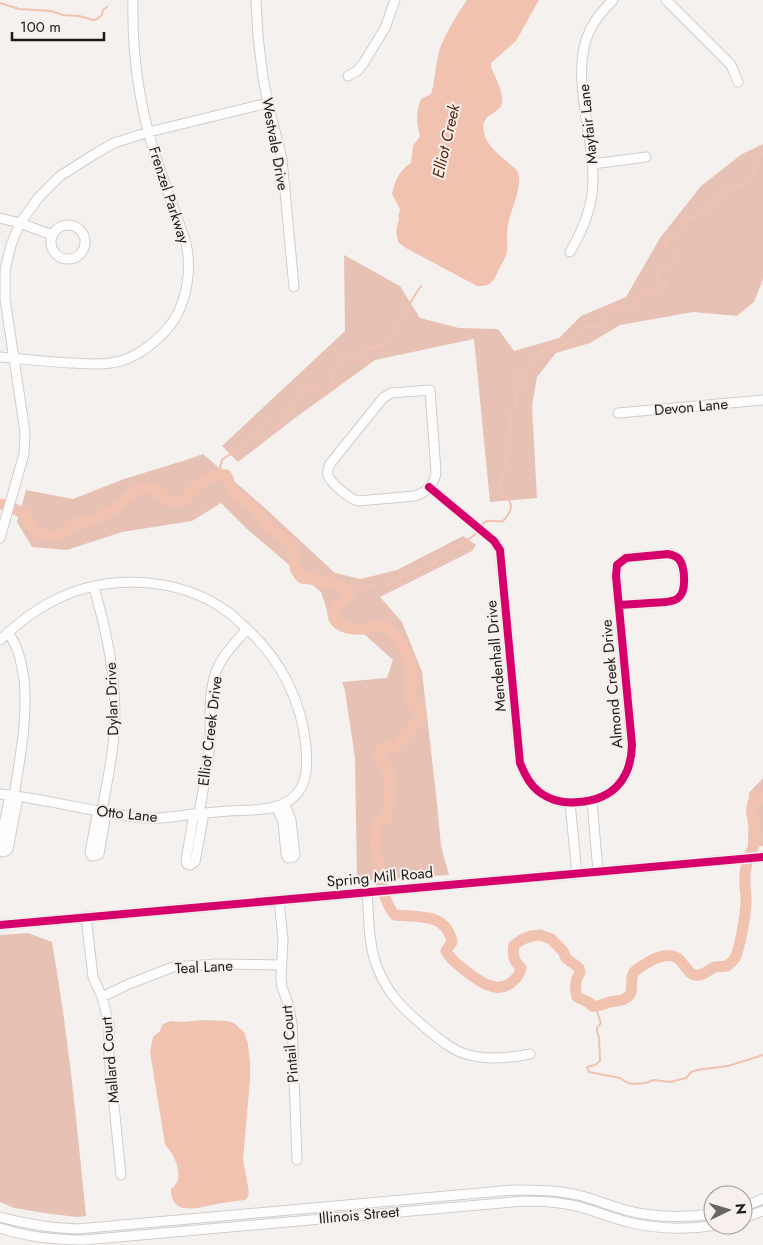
<svg xmlns="http://www.w3.org/2000/svg" width="763" height="1245" viewBox="0 0 763 1245" font-family="Jost,sans-serif">
	<rect width="100%" height="100%" fill="#f5f1ef"/>
	<path fill="#e7c2b4" d="M763,144V279L754,302L737,316L693,312L620,325L590,343L556,353L537,377L532,406L537,498L490,502L474,339L375,360L295,418L238,462L222,446L345,331L344,255L400,286L420,318L459,328L498,329L514,351L559,338L581,316L626,297L660,238L701,186L742,154Z
		M203,454L266,509L335,573L361,579L397,570L463,536L476,545L472,551L380,597L402,622L422,672L437,803L441,846L449,875L357,881L355,758L345,691L342,682L387,678L393,660L363,633L332,625L321,592L248,530L221,503L192,521L122,532L67,550L32,547L17,522L26,490L73,499L124,479L186,460Z
		M763,778V846L748,849L749,793Z
		M28,933L52,942C68,1033 77,1124 86,1216L77,1217L51,1214L14,1208L0,1202V935Z"/>
	<path fill="#f2c2b1" d="M467,0H539L516,41L491,63V67C495,77 504,93 502,103C500,115 479,113 484,133C487,147 501,156 511,165C514,168 517,169 518,173C523,187 510,211 508,225C506,234 508,243 507,252C506,258 502,263 499,269C494,280 492,287 477,286L406,248L398,242L396,230L399,219L398,215L399,214L400,209L392,194C395,181 399,170 411,163L413,146L420,136C416,123 416,112 421,99L431,94C435,82 435,69 438,56C441,40 458,13 467,0Z
		M205,1020L227,1021L234,1023L244,1032L248,1044L250,1063V1080L243,1160L249,1192L248,1197L245,1200C236,1201 226,1202 217,1204C200,1207 171,1218 171,1189C174,1187 177,1183 178,1179C180,1172 176,1160 172,1154C170,1150 167,1148 165,1144L150,1052L153,1037L160,1031L162,1025L165,1023L171,1021L182,1022Z"/>
	<g fill="none" stroke-linecap="round" stroke-linejoin="round">
		<path stroke="#f2c2b1" stroke-width="2" d="M0,3L19,9L51,11L63,15L79,16L93,20L97,19L102,15L103,10L107,7
			M223,474L220,467L222,460L227,456L241,450L250,439L257,435L264,422L266,421H271L273,426L276,427L280,425L286,414L291,410L294,404L296,397L298,393L307,386H312C315,391 319,393 325,395C326,395 327,394 328,393C331,390 330,385 331,381C332,375 338,360 342,355C350,356 354,361 362,361L363,351L366,348C372,348 379,347 385,344C396,336 401,318 408,307C412,300 416,293 421,286
			M481,525C488,517 495,523 503,521C523,499 499,499 500,485C500,481 502,477 503,474C504,469 505,463 505,458C505,456 504,453 504,451C505,445 509,439 511,433C512,427 509,423 510,418C511,407 520,406 516,393L524,383L518,379L517,375L531,363L537,353L547,348L562,346L577,337L586,327C589,327 592,328 594,327C607,325 605,309 617,305L624,310C634,308 640,302 641,291L644,290L654,294L665,289L667,283L665,281H661L657,279L656,275L665,269L678,256L677,250L674,249L667,248L665,246L666,242L668,239L679,231L685,220L699,214L707,211L715,199L723,196L727,188L745,184H749C755,178 755,166 755,158L763,153
			M386,584L395,583L400,578L406,574L413,572L436,561L438,557L452,547L463,544L475,534
			M347,590L377,584
			M595,1006L601,1023L597,1028V1032L599,1037L600,1061L595,1065L587,1067L589,1072L620,1078L626,1082L632,1084L646,1083L653,1080L670,1082L686,1078L691,1072L697,1070L728,1066L763,1055"/>
		<path stroke="#f2c2b1" stroke-width="11" d="M0,504C8,505 18,510 24,515C34,525 34,537 53,536C64,536 67,528 75,524C81,521 85,522 90,521C95,520 102,515 107,513C120,508 128,492 141,488C158,483 165,508 182,501C188,498 191,493 195,488C203,480 214,473 226,475C230,480 229,488 234,493C239,498 247,502 253,507C260,513 263,522 270,528C277,534 287,538 292,546C300,559 288,564 302,578C316,580 336,582 347,590L349,595C345,600 334,607 333,612C332,614 334,617 334,619C339,628 353,630 362,629C371,628 380,622 388,629C403,641 414,665 412,684C412,688 410,692 410,696C409,702 416,707 420,711L421,718L418,722L414,726L404,738L394,748H384L380,750C378,760 385,763 388,771C392,784 389,806 386,819L376,823C376,832 375,841 376,851C378,868 383,903 395,915C420,917 446,913 452,942L446,951C451,960 455,962 462,968C476,979 497,997 513,981C518,977 520,973 521,968C514,961 512,956 514,945L523,939L531,936L540,935L551,939L563,951L566,958L579,968L580,973C575,979 575,989 577,997L590,1003L592,1006C599,1007 603,1004 610,1002C614,1001 618,1001 622,1000C637,995 629,983 633,974C635,970 639,968 642,966C654,958 673,948 683,964C686,968 689,973 694,975C703,977 707,970 715,967C719,966 723,967 727,966C729,964 733,961 735,958C740,948 746,913 746,902C746,890 743,879 746,867C748,857 754,848 756,838C758,824 747,818 754,800L760,798H763"/>
		<g stroke="#d0cdcc" stroke-width="11">
			<path id="minor" d="M256,0L258,36L263,78L268,103L282,159L294,287
				M666,0L731,65L738,82
				M348,76L357,71L363,64L385,28L395,0
				M592,164L646,157
				M0,218L20,223L52,235
				M51 242a17 17 0 1 1 34 0a17 17 0 1 1-34 0Z
				M570,252C583,230 593,206 593,180C594,135 569,72 590,30C595,19 604,9 613,0
				M0,357C24,359 48,362 73,363C86,364 98,365 111,363C141,359 175,329 183,300C189,282 190,262 186,243C175,210 162,178 152,145C138,98 132,49 133,0
				M430,390L436,472C435,484 426,493 414,496L358,501C350,499 330,483 328,475C327,471 328,468 330,464L383,398L391,393Z
				M618,413L763,400
				M429,487L494,541L500,550L520,763C524,773 529,784 538,791C549,800 564,804 578,802C613,800 631,779 632,745L616,576L617,565L626,558L668,554C673,555 676,556 679,559C685,567 687,592 678,598C675,601 670,601 666,602L619,605
				M0,538L24,454L25,432L5,299V271L7,261L11,245L20,223L39,197L60,176L98,152L114,143L149,132L268,103
				M94,587C107,634 118,682 114,732C113,758 106,785 102,812
				M8,632C11,637 15,643 17,649C21,659 22,669 24,679C28,719 20,757 14,796
				M0,640C15,626 30,613 49,603C103,573 177,575 228,612C235,617 241,624 248,630C281,660 302,702 306,747C308,771 307,794 281,805C266,811 244,810 228,811C216,812 205,813 193,814C178,816 163,819 148,818C135,818 122,815 110,813C73,807 37,798 0,794
				M592,801L598,872
				M570,803L577,874
				M276,806L283,822L286,854L288,858C291,858 293,858 295,855L291,820L284,803
				M98,811L90,852L92,856L97,855L99,854L106,813
				M194,814L186,860L187,864L190,865L195,862L204,813
				M199,814C203,790 208,766 210,741C211,716 207,689 219,665C225,652 237,641 247,629
				M0,845L10,795
				M0,849L3,852L6,851L8,849L18,797
				M367,893C369,915 368,939 375,961C385,992 403,1009 427,1029C440,1040 453,1051 469,1055C488,1060 510,1058 530,1054
				M279,900L283,940L281,978L282,987L288,1004L292,1023L297,1160
				M86,917L93,977L102,997L109,1024V1056L121,1175
				M0,925L763,857
				M102,997L129,984L173,967L216,964L281,965
				M743,1207L763,1199
				M0,1217C26,1224 50,1228 77,1229L513,1190C536,1190 559,1190 582,1196C603,1202 623,1211 644,1214C668,1218 690,1217 713,1214
				M743,1218L763,1211
				M0,1228C27,1237 55,1240 84,1240L523,1201C542,1201 562,1202 580,1207C598,1212 614,1219 632,1223C659,1229 688,1230 716,1225"/>
		</g>
		<use href="#minor" stroke="#fefdfd" stroke-width="9"/>
		<g stroke="#f7f0ed" stroke-width="11">
			<path id="cycleway" d="M429,487L494,541L500,550L520,763C524,773 529,784 538,791C549,800 564,804 578,802C613,800 631,779 632,745L616,576L617,565L626,558L668,554C673,555 676,556 679,559C685,567 687,592 678,598C675,601 670,601 666,602L619,605
				M0,925L763,857"/>
		</g>
		<use href="#cycleway" stroke="#d6006c" stroke-width="8"/>
	</g>
	<g text-anchor="middle" dominant-baseline="central" stroke-width="4" stroke-linejoin="round" paint-order="stroke">
		<g font-size="15" fill="#1c1a19" stroke="#f7f0ed">
			<text transform="translate(588 124) rotate(-96)">Mayfair Lane</text>
			<text transform="translate(275 144) rotate(80)">Westvale Drive</text>
			<text transform="translate(169 195) rotate(72)">Frenzel Parkway</text>
			<text transform="translate(691 407) rotate(-5)">Devon Lane</text>
			<text transform="translate(496 656) rotate(-95)">Mendenhall Drive</text>
			<text transform="translate(612 684) rotate(-95)">Almond Creek Drive</text>
			<text transform="translate(112 699) rotate(-92)">Dylan Drive</text>
			<text transform="translate(210 731) rotate(-83)">Elliot Creek Drive</text>
			<text transform="translate(127 814) rotate(6)">Otto Lane</text>
			<text transform="translate(380 877) rotate(-5)">Spring Mill Road</text>
			<text transform="translate(204 967) rotate(-3)">Teal Lane</text>
			<text transform="translate(290 1044) rotate(-95)">Pintail Court</text>
			<text transform="translate(110 1060) rotate(-95)">Mallard Court</text>
			<text transform="translate(359 1215) rotate(-5)">Illinois Street</text>
		</g>
		<g font-size="16" font-style="italic" fill="#5c220b" stroke="#f7f0ed">
			<text transform="translate(446 141) rotate(-77)">Elliot Creek</text>
		</g>
	</g>
	<g transform="translate(728 1210) rotate(85)"><circle r="24" fill="#f7f0ed" stroke="#9f9a98"/>
	<path d="M0-4L9 19L0 12L-9 19Z" fill="#686564"/>
	<text y="-8" font-size="14" font-weight="bold" text-anchor="middle" fill="#1c1a19">N</text>
	</g>
	<path d="M12 32v8h92v-8" fill="none" stroke="#1c1a19" stroke-width="2.5"/>
	<text x="20" y="32" font-size="15" fill="#1c1a19" stroke="#f7f0ed" stroke-width="4" paint-order="stroke">100 m</text>
</svg>
